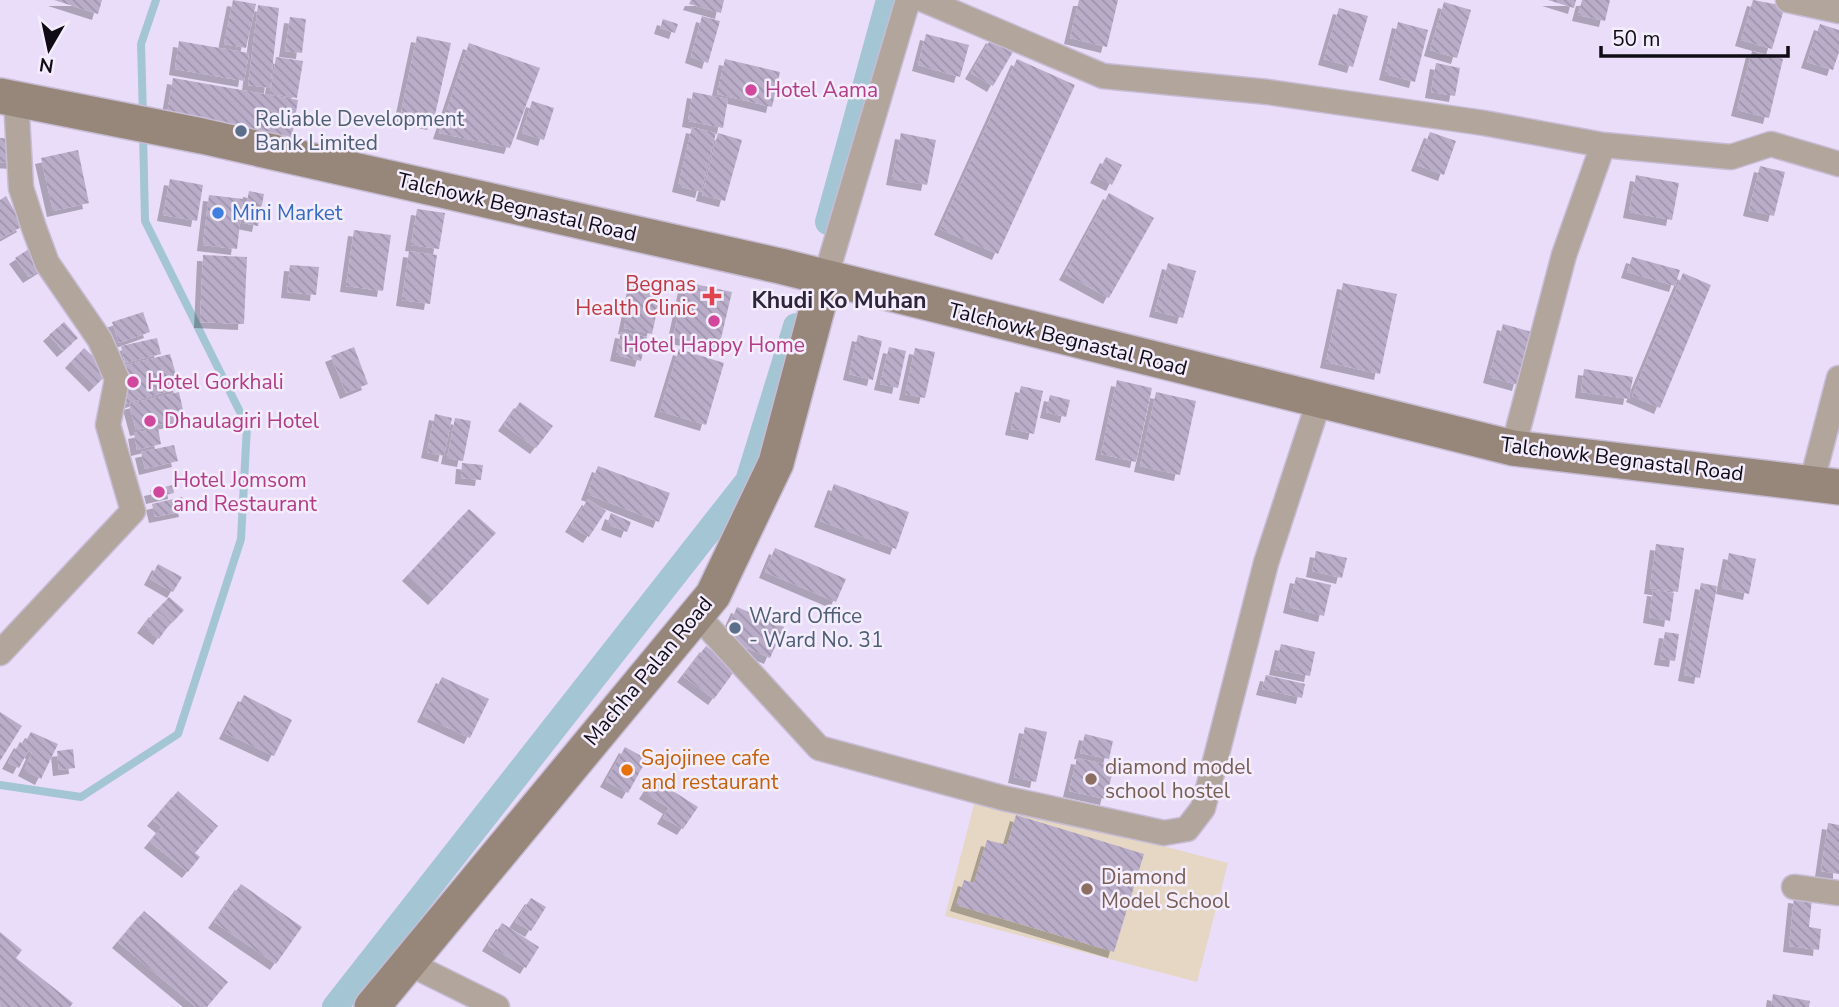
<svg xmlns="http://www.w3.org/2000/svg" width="1839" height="1007" viewBox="0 0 1839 1007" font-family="'Nunito Sans',sans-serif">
	<defs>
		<pattern id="building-back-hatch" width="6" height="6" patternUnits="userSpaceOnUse" patternTransform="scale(1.75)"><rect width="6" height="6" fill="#baadc9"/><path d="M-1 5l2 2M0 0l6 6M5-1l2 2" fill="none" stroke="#9f94ac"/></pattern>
		<filter id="shadow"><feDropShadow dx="-6" dy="6" stdDeviation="0" flood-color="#0004"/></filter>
	</defs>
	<rect width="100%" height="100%" fill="#eaddf9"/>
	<path fill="#e5d7c4" d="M976,797L1228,863L1197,982L945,916Z"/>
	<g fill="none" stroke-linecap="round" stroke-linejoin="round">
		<path stroke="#a4c5d4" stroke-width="8" d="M143,116L141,44L156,0
			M0,785L81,797L178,734L241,539L247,426L145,221L143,132"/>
		<path stroke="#a4c5d4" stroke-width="26" d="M828,222L889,0
			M335,1007L748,481L796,326"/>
	</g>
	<path fill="url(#building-back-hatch)" filter="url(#shadow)" d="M54,0H102L98,14Z
		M233,0L256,4L246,48L224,44Z
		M691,0H724L721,13L689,4Z
		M1079,0H1118L1107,47L1070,38Z
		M1548,0H1576L1574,8Z
		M1582,0H1610L1605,21L1578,15Z
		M1753,0L1785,6L1772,49L1741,40Z
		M1444,2L1471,10L1457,58L1430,50Z
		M258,5L279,8L270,88L248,85Z
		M1339,8L1368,16L1353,67L1324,59Z
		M702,16L720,21L708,63L691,57Z
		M290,17L306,19L302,53L285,51Z
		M663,19L678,24L675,33L660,28Z
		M1398,22L1428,30L1415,82L1385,74Z
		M1820,24L1839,30V52L1833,70L1807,62Z
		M926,34L969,45L960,77L918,65Z
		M417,36L451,43L433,124L400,117Z
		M992,37L1014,50L993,86L971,73Z
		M179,41L249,53L244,81L175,69Z
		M469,43L540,68L510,148L439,133Z
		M1752,51L1783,59L1769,118L1737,110Z
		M276,57L303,61L297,98L270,94Z
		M725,59L780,72L772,107L717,94Z
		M1017,59L1075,85L998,254L940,229Z
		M1436,63L1460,68L1455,96L1431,92Z
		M173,78L298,100L291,142L166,120Z
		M693,92L728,99L723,128L688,121Z
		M532,101L554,108L544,140L522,133Z
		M692,127L716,133L701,192L678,186Z
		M1430,132L1456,141L1444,175L1417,165Z
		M718,133L742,140L725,201L702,195Z
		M901,133L936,140L927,185L892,179Z
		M0,138L17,139L16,163L0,162Z
		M78,150L89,203L53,211L41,158Z
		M1106,157L1122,165L1112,185L1096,177Z
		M1760,166L1785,172L1774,216L1749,210Z
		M1636,175L1679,183L1672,220L1629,212Z
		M170,179L203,185L197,221L163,215Z
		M249,191L264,194L258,226L243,223Z
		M1109,193L1154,218L1109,298L1065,274Z
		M209,195L243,199L237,249L203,245Z
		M6,196L23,226L0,239V200Z
		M417,209L445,213L439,249L411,245Z
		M354,230L391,235L383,291L346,286Z
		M32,247L45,267L29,277L15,258Z
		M409,251L437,255L430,304L402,300Z
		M203,255L247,257L244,324L200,322Z
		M1632,257L1680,270L1675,286L1627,272Z
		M1168,263L1196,271L1183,318L1155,311Z
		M290,265L319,267L316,295L287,292Z
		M1683,273L1711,285L1660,408L1632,396Z
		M634,281L662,288L652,334L624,328Z
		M685,282L732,292L719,347L673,337Z
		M1343,283L1397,294L1380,374L1326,362Z
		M143,312L150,332L119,343L112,322Z
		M64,322L78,338L63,351L49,335Z
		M1503,324L1532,332L1518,385L1489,377Z
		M621,332L647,337L641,361L616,355Z
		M858,335L882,341L873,380L849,374Z
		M157,338L161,354L125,363L121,346Z
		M354,347L368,384L346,393L331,356Z
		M889,347L906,351L898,388L880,384Z
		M84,348L109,372L95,386L71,362Z
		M915,348L935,352L925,398L905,394Z
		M679,349L724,363L706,425L660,411Z
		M170,354L180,388L124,404L114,368Z
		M1584,369L1633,377L1629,399L1581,392Z
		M1117,380L1152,388L1136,462L1101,454Z
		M1021,386L1043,391L1034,434L1011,429Z
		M179,392L185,419L136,430L129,404Z
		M1156,392L1196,401L1180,475L1140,466Z
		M1050,395L1070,400L1066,417L1046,412Z
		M520,402L553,426L536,448L504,425Z
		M435,414L452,418L444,456L427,452Z
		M455,418L471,421L463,461L447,458Z
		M158,428L161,444L137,450L134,433Z
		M174,445L178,461L145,469L141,452Z
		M462,463L483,465L481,480L461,478Z
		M598,466L670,493L659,522L587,494Z
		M834,484L909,512L896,549L820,521Z
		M173,485L174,493L152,498L150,490Z
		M182,497L185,511L155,517L152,504Z
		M588,499L606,511L589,537L571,526Z
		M469,509L496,533L434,599L408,575Z
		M611,513L631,522L627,532L607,524Z
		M1656,544L1684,548L1678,592L1650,588Z
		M775,548L846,579L836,602L765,572Z
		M1316,551L1347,558L1342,578L1312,571Z
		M1729,553L1756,559L1749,594L1722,588Z
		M158,564L182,577L173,592L150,579Z
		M1296,577L1331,585L1324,616L1289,607Z
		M1701,583L1717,586L1700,678L1684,675Z
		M1653,590L1674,593L1670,621L1649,617Z
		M169,597L184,610L173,622L158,609Z
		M737,607L784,627L770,658L723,638Z
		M155,611L171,622L159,639L143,627Z
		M1665,632L1679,634L1675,661L1660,659Z
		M1281,644L1315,652L1310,676L1275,669Z
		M706,646L736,669L714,699L683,676Z
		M1266,675L1305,684L1302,698L1262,689Z
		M442,677L489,699L470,738L423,716Z
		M244,695L292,720L274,756L225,733Z
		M0,712L22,726L0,761Z
		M1025,727L1047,732L1036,782L1014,777Z
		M31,732L58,744L41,779L24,770L32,753L28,751L19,768L8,763L20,742L24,744Z
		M1085,734L1113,741L1109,759L1080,753Z
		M625,747L647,759L628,793L606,781Z
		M73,749L75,768L59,770L57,751Z
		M1077,758L1114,766L1106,799L1069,791Z
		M654,779L698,807L683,829L663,818L669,808L645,793Z
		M178,791L218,826L195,853L200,857L188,872L150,842L162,827L153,820Z
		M1016,815L1144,854L1114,952L956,905L964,880L974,883L987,840L1007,845Z
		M1828,823L1839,825V874L1821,871Z
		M241,884L302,927L276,964L214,922Z
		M1794,897L1812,899L1809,927L1821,929L1819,950L1789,946Z
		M531,898L546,907L531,931L515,922Z
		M144,911L228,982L207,1007H196L118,942Z
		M502,923L539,947L526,968L488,945Z
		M0,932L22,950L16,958L73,1003L70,1007H0Z
		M1773,994L1810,1001L1809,1007H1771Z"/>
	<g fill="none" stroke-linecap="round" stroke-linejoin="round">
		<g stroke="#c7bcd5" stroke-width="27">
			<path id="street" d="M924,0L1103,76L1268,92L1484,123L1603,145L1564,255L1513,448
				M1788,0L1839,11
				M1603,145L1731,157L1771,144L1839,164
				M825,279L908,0
				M1811,485L1839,378
				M698,616L819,748L1003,798L1164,833L1187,829L1203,808L1266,563L1319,401
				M0,653L133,511L108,425L117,379L100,340L47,263L34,228L21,188L16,99
				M1794,887L1839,893
				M406,962L497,1007"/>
		</g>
		<g stroke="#c7bcd5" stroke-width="38">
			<path id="secondary" d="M0,96L202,136L780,266L1513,448L1839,487
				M372,1007L713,595L776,463L825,279"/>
		</g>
		<use href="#street" stroke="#b1a59c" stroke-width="24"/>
		<use href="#secondary" stroke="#97877a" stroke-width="35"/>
	</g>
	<g fill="#d1479c" stroke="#f4edfe" stroke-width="2.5">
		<circle cx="751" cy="90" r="7"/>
		<circle cx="714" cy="321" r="7"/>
		<circle cx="133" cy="382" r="7"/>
		<circle cx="150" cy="421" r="7"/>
		<circle cx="159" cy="492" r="7"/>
	</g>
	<g fill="#5c6f8a" stroke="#f4edfe" stroke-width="2.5">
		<circle cx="241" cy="131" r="7"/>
		<circle cx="735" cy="628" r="7"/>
	</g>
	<circle fill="#3f7fe0" stroke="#f4edfe" stroke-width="2.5" cx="218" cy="213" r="7"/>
	<path fill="#e0444e" stroke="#f4edfe" stroke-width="2.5" d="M708.5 285.5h7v7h7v7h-7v7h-7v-7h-7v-7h7z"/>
	<circle fill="#e8710a" stroke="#f4edfe" stroke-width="2.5" cx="627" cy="770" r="7"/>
	<g fill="#8d6e63" stroke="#f4edfe" stroke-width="2.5">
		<circle cx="1091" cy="779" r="7"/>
		<circle cx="1087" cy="889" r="7"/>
	</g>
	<g text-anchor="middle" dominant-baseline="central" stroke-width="5" stroke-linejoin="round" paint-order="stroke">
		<g font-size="21" fill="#b23c85" stroke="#f4edfe" text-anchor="start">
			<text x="765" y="90">Hotel Aama</text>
			<text x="714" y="345" text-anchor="middle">Hotel Happy Home</text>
			<text x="147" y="382">Hotel Gorkhali</text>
			<text x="164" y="421">Dhaulagiri Hotel</text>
			<text x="173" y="480">Hotel Jomsom<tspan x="173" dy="24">and Restaurant</tspan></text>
		</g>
		<g font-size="21" fill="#4e5e75" stroke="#f4edfe" text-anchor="start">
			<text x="255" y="119">Reliable Development<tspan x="255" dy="24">Bank Limited</tspan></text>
			<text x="749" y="616">Ward Office<tspan x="749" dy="24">- Ward No. 31</tspan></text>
		</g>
		<g font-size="21" fill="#100c15" stroke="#f4edfe">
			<text transform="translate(517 207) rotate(13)">Talchowk Begnastal Road</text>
			<text transform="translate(1068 339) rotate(14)">Talchowk Begnastal Road</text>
			<text transform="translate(1622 459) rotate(7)">Talchowk Begnastal Road</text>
			<text transform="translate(648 671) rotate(-50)">Machha Palan Road</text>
		</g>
		<g font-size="21" fill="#366cbe" stroke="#f4edfe" text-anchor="start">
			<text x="232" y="213">Mini Market</text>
		</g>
		<g font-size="21" fill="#be3a42" stroke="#f4edfe" text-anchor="end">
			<text x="696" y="284">Begnas<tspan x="696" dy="24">Health Clinic</tspan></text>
		</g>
		<g font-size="21" fill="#c56008" stroke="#f4edfe" text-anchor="start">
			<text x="641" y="758">Sajojinee cafe<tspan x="641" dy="24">and restaurant</tspan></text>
		</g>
		<g font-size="21" fill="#785e54" stroke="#f4edfe" text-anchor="start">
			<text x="1105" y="767">diamond model<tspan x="1105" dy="24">school hostel</tspan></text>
			<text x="1101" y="877">Diamond<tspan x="1101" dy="24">Model School</tspan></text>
		</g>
		<g font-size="23" font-weight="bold" fill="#2f253a" stroke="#f4edfe">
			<text x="839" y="300">Khudi Ko Muhan</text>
		</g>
	</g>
	<g transform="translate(49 49) rotate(189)" stroke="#f4edfe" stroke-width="5" paint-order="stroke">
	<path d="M0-5L12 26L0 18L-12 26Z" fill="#100c15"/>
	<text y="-10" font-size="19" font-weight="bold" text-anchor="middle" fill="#100c15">N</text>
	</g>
	<path d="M1601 46v10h187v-10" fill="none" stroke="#100c15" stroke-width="3.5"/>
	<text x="1612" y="46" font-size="21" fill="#100c15" stroke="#f4edfe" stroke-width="5" paint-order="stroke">50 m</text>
</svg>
